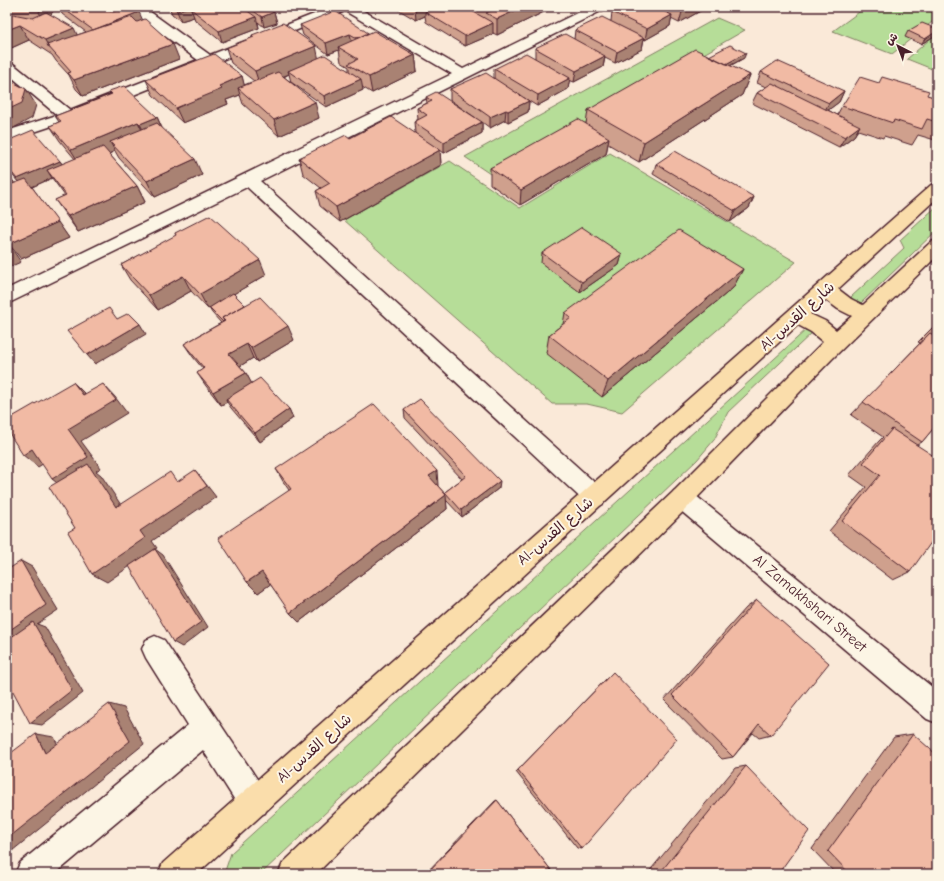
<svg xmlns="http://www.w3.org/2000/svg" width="944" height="881" viewBox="0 0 944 881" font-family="'Comic Neue','Playpen Sans Arabic',sans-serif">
	<rect width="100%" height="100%" fill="#fae9d8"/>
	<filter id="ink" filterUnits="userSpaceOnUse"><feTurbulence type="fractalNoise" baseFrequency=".025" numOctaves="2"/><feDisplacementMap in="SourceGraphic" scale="8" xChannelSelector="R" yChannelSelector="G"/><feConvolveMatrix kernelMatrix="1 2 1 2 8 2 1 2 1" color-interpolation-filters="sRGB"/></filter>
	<g filter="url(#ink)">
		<path fill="#b6dd98" stroke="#807e62" d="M866,7H927L937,11V18L892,54L833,31Z
			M717,18L745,30L493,176L465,157Z
			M937,33V71L907,59Z
			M610,153L796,262L622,412L587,404H552L344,220L450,161L520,208Z
			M937,206V230L861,303L855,302L851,297L904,248L900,240Z
			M807,329L814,331L728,412L714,440L697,460L261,874H224L231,853Z"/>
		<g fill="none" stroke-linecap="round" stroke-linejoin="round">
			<g stroke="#4a1f2b" stroke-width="3">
				<path id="minor" d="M123,7H139L149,11L210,55L332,7H357L463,69L589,7H605L603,10L260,181L603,490L607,497L603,504L595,508L587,504L247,187L7,304V289L452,74L345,11L73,119L7,141V131L57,115L7,73V62L12,63L70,110L198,60L139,17Z
					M682,487L690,491L937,691V723L927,719L674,505L670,498L674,491Z
					M155,636L164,640L265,791L269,802L265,813L254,817L243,813L203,750L55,874H15L20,863L188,725L146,658L142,649L146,640Z"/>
			</g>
			<g stroke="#4a1f2b" stroke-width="3">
				<path id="major" d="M937,184V198L838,289L851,299L863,305L931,242L937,240V256L832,359L690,505L316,874H278L283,863L674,491L823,342L811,332L798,325L197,874H158L163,863L931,185ZM826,300L838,309L852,316L836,330L825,321L810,314Z"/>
			</g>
			<use href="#minor" fill="#fcf5e5" fill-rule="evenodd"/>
			<use href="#major" fill="#faddab" fill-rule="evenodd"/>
		</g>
		<path fill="#cfa08d" stroke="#4a1f2b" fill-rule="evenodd" d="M7,7H56L50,15L77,35L86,32L62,14L59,7H106L113,12L143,20L179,59L83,96L76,89L69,75L56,61L52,55L29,40L7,50Z
			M169,7H283L273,11L274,12L277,23L264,27L258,22L259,28L222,42L195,20L194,17L181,21L172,14Z
			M394,7H554L497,35L493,33V34L465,46L426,22L425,16L416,20Z
			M623,7H703L702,10L679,23L671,19L670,26L645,40L644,39L642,49L615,63L605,58L603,67L574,82L569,80L568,89L537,106L524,98L529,101L528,112L508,122L505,120L490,128L482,122V133L444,153L440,150L441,165L340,222L320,206L316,191L321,188L303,174L299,158L350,138L415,133L414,122L418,119L417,108L427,103L426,97L476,118L450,100V89L494,78V69L535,58V48L574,39L575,30L611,21L612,12Z
			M300,25L368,33L415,55L417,71L372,93L362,87L363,90L326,107L291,82L319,118L279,136L243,104L240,95L226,100L228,104L183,123L153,95L146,80L242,76L244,85L254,81L231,63L226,48L252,38V35L319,58L349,71V67L341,62L339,50L328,54L303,35ZM289,74L291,82L284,77Z
			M908,31L936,35L921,44L905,37Z
			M709,56L744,58L730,66L750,75L742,95L639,162L608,144L606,154L520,205L490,184V168L586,124L588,110Z
			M761,72L844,91L839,102L828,110L837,115L842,106L879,83L937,98V137L935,140L918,135L912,145L884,136L883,138L858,130L854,136L839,147L752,103L757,93L766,87L757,83Z
			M109,91L157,117L162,128L202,175L155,197L119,158L115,151L109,154L137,186L145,202L78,232L55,200L65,196L52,178L32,187L69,238L21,259L15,183L18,182L7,168V141L60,161L62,164L75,159L60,141L50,126L59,122L55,116L111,94Z
			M656,164L754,197L749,208L730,222L653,174Z
			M175,233L266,275L233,294L245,305L294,340L257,362L253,358L240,366L246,373L251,383L289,409L293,418L260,442L231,408L227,402L221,405L206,386L197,373L203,369L193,357L184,344L221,323L212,313L209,308L208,309L191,291L158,310L130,280L121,265L176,236Z
			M542,253L622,254L619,265L580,292L541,263Z
			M743,269L733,288L602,397L546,353L549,335L563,324L565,313Z
			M937,323V424L922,442L917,445L910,572L893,580L829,531L866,487L849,475L879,441L883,437L851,415L920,343L918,342Z
			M404,410L499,488L462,517L446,500L447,509L299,622L270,584L258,593L247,582L289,490L284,483L276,469L438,485V486L445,494V492L462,479L405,418Z
			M757,600L771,735L759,738L753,733L733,757L722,759L664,700L746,608Z
			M607,678L582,849L577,848L516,772Z
			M913,734L937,874H836L812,849L894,737Z
			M746,766L778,874H647L735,768Z
			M497,800L554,874H425L495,801Z"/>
		<path fill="#a98273" stroke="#4a1f2b" d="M43,7H56L45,23L39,12Z
			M187,7H220L191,9L194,17L181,21L177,11Z
			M263,7H283L265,14Z
			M421,7H447L425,12V16L416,20L415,9Z
			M523,7H554L497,35V19Z
			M691,7H703L702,10L679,23L682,12Z
			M139,12L144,23L93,30Z
			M274,12L277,23L264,27L262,17Z
			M672,15L670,26L645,40L647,29Z
			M256,17L259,28L222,42L219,31Z
			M493,23V34L465,46V36Z
			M20,25L29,40L7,50V30Z
			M74,28L81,43L49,48L45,40Z
			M937,31V33L936,35L921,44L925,39Z
			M350,34L352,44L338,47L339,50L328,54L326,43Z
			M644,38L642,49L615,63L617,52Z
			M173,44L179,59L83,96L74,80Z
			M316,46L319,61L288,71L289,74L260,86L255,71Z
			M746,53L744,58L722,70L724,65Z
			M415,55L417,71L372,93L369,77Z
			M605,56L603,67L574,82L576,71Z
			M750,75L742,95L639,162L644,142Z
			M242,76L246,92L238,88L240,95L226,100L228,104L183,123L176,108L219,86Z
			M570,78L568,89L537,106L538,95Z
			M361,79L363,90L326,107L324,96Z
			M26,89L36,105L32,118L8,131H7V110Z
			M844,91L839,102L823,114L829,103Z
			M529,101L528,112L508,122V111Z
			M315,102L319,118L279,136L274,120Z
			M506,110L505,120L490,128V117Z
			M157,117L164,133L148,140L140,124Z
			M138,122L146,138L110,142L115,151L81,166L71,150Z
			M482,122V133L444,153V142Z
			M860,126L854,136L839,147L845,137Z
			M609,138L606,154L520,205L521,190Z
			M440,150L441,165L340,222L336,207Z
			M195,159L202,175L155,197L147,181Z
			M60,161L67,172L47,170L52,178L25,190L17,179Z
			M13,181L21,192L7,197V183Z
			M137,186L145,202L78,232L68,216Z
			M754,197L749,208L730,222L735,211Z
			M58,222L69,238L21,259L9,244Z
			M7,242L21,262L7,268Z
			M622,254L619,265L580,292L582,282Z
			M260,260L266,275L208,309L200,294Z
			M743,269L733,288L602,397L608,381Z
			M183,276L191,291L158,310L149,295Z
			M140,324L146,334L95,364L87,355Z
			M288,326L294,340L257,362L251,348Z
			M247,344L253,358L237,368L229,354Z
			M246,373L253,386L226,399L227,402L221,405L213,392Z
			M73,382L86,395H83Z
			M103,384L115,397L127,413L81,441L101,468L96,471L101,475L129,517L116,507L66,490L52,479L68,429Z
			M289,409L293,418L260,442L255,433Z
			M32,449L47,461L38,467L23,455Z
			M195,470L216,497L152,541L157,548L155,549L163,555L208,627L182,647L173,642L155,549L107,582L92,574L140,531Z
			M437,471L438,485L431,491L429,476Z
			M500,481L499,488L462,517L461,510Z
			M446,495L447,509L299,622L290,613Z
			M21,561L32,567L58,610L37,624L45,627L83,693L42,725L30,723L7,646V632Z
			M262,572L272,583L258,593L247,582Z
			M109,704L124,708L144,744L7,855V839Z
			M36,734L54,737L63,755L45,753Z"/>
		<path fill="#f1baa4" stroke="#4a1f2b" d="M7,7H43L39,12H7Z
			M61,7H106L113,12L125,7H132L139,12L93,30Z
			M173,7H187L177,11Z
			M198,7H242L256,17L219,31L191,9Z
			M248,7H267L274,12L262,17Z
			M411,7H421L415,9Z
			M437,7H465L493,23L465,36L425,12Z
			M494,7H523L497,19L486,13L496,8Z
			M623,7H654L672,15L647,29L612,12Z
			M671,7H691L682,12Z
			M335,11L368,33L357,38L350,34L326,43L300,25Z
			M46,12L74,28L45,40L20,25L7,30V14H13L33,18Z
			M132,17L137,22L145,19L173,44L74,80L68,73L71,72L47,45Z
			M602,17L644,38L617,52L575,30Z
			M283,23L316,46L255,71L226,48L254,37L252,35Z
			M922,23L937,29V31L925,39L908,31Z
			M374,31L415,55L369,77L348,64L358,59L338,47Z
			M565,34L605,56L576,71L535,48Z
			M730,45L746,53L726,64L709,56Z
			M695,49L750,75L644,142L588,110Z
			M526,53L570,78L538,95L494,69Z
			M214,54L242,76L219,86L222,89L176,108L146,80Z
			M325,55L361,79L324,96L288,71Z
			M777,61L844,91L829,103L761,72Z
			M278,72L315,102L274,120L238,88Z
			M486,73L529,101L508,111L506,110L490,117L450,89Z
			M860,77L879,83L882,77L929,91L927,95L937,98V122L927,119L922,129L894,120L893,123L842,106Z
			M7,79L26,89L22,103L7,110Z
			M772,83L860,126L845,137L757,93Z
			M124,86L157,117L140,124L138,122L71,150L50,126L61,121L55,116L112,94L109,91Z
			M436,92L482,122L444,142L414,122L427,115L417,108L432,101L426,97Z
			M391,117L440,150L336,207L316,191L330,183L299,158L346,135L350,138Z
			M578,119L609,138L521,190L490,168Z
			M157,123L195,159L147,181L110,142Z
			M33,130L60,161L17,179L7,167V141Z
			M103,147L137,186L68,216L55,200L66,195L47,170Z
			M675,151L754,197L735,211L656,164Z
			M7,173L13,181L7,183Z
			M26,179L58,222L9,244L7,241V186Z
			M210,215L260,260L200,294L183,276L149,295L121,265L176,235L175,233Z
			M582,227L622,254L582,282L542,253Z
			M679,230L743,269L608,381L549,335L571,318L565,313Z
			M233,293L245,305L222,318L224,321L223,322L209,308Z
			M260,297L288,326L251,348L247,344L229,354L246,373L213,392L197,373L204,368L184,344L225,321L222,318Z
			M109,308L117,319L129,313L140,324L87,355L67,331Z
			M937,323V331L932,328Z
			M930,333L937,337V424L922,442L863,402Z
			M260,378L289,409L255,433L226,399Z
			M73,382L83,395L103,384L116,400L68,429L88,457L52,479L32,449L23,455L7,430V420Z
			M420,399L500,481L461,510L445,492L466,476L404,410Z
			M374,404L437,471L429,476L446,495L290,613L262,572L247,582L218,538L291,489L276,469Z
			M892,429L937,458V534L910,572L842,521L880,475L863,463Z
			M88,464L116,507L170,472L177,482L195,470L207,486L140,531L145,538L92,574L68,532L75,528L49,487Z
			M155,549L201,622L173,642L129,566Z
			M21,561L46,605L7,632V570Z
			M757,600L829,663L771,735L759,724L733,757L672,695Z
			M33,622L72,690L30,723L7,680V640Z
			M613,672L677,739L582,849L518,770Z
			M109,704L130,741L7,839V756L36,734L45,753Z
			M913,734L937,755V874H850L828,851Z
			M746,766L809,831L778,874H659Z
			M497,800L554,874H426Z"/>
	</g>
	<g text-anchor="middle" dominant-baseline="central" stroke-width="4" stroke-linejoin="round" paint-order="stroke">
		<g font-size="15" fill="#4a1f2b" stroke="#fcf5e5">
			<text transform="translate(797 316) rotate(-42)">Al-شارع القدس</text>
			<text transform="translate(555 531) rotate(-41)">Al-شارع القدس</text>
			<text transform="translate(810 603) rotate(40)">Al Zamakhshari Street</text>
			<text transform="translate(314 748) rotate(-42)">Al-شارع القدس</text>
		</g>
	</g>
	<rect width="944" height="881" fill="none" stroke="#fcf5e5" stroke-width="24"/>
	<rect x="12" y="12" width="920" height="857" fill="none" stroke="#4a1f2b" stroke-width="1.5" filter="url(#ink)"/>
	<g transform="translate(898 46) rotate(318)" stroke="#fcf5e5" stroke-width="3" paint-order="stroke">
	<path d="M0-3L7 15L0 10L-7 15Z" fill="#4a1f2b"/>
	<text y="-6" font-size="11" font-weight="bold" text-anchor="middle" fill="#4a1f2b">ش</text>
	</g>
</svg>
